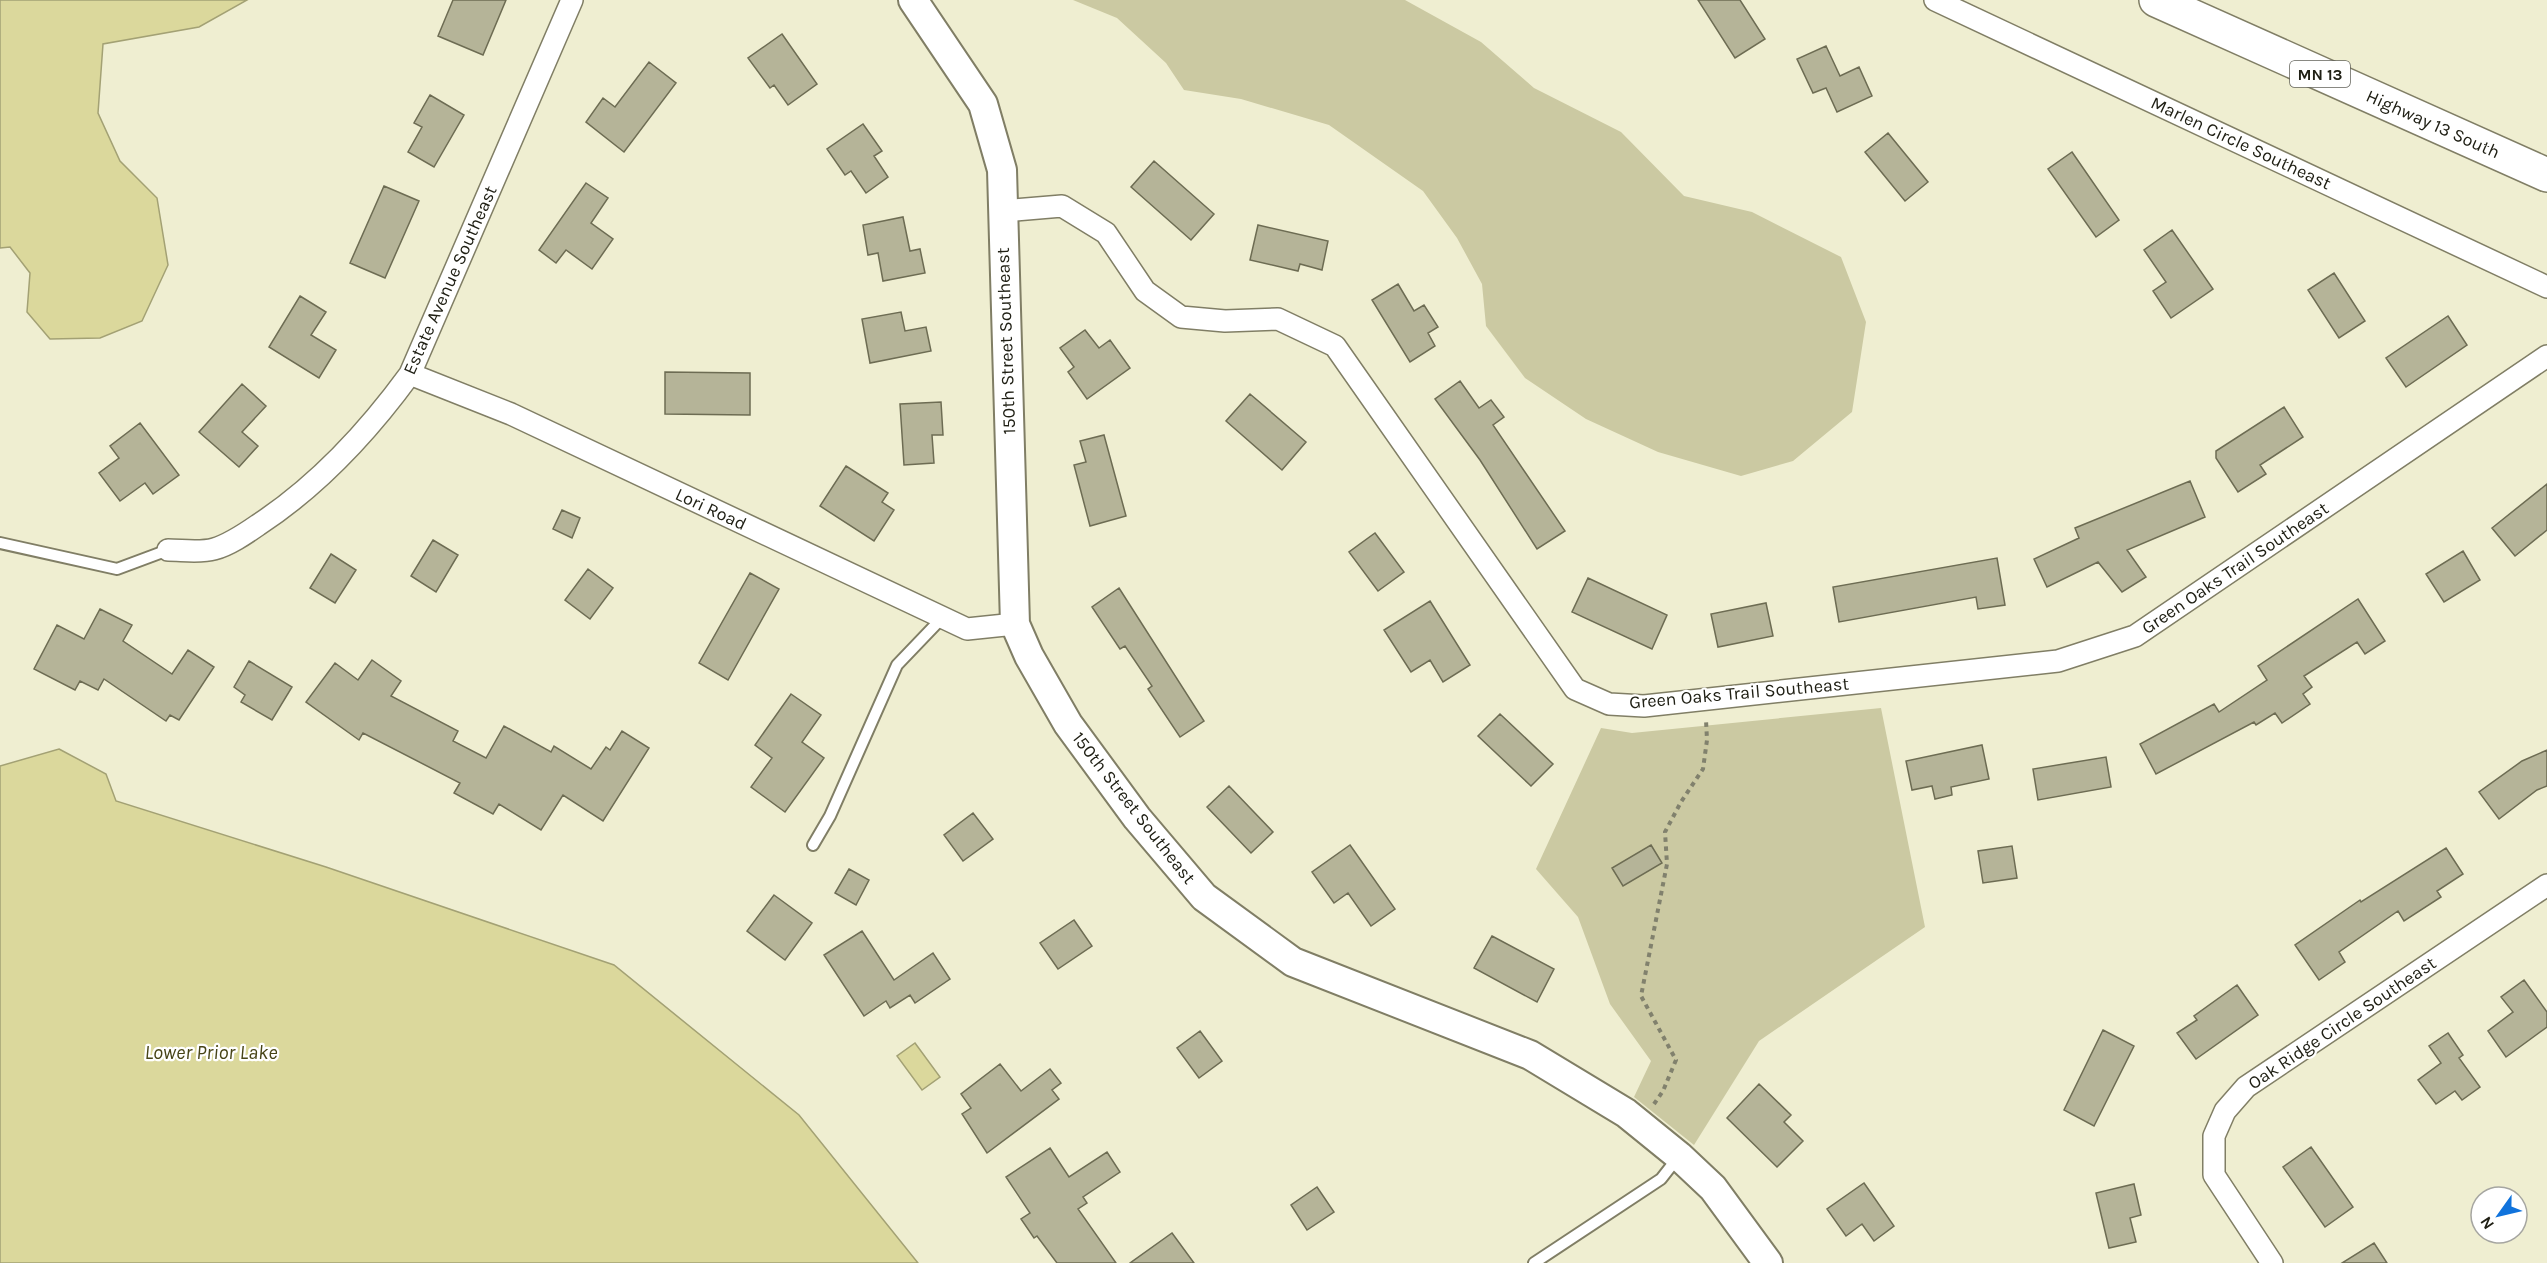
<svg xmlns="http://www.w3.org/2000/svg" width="2547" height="1263" viewBox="0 0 2547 1263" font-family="Karla,sans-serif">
	<rect width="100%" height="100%" fill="#efeed1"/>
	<path fill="#cbc9a2" d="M1073,0H1405L1481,42L1534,88L1621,132L1684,196L1752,212L1841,257L1866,322L1852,412L1793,461L1741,476L1658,452L1586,419L1525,378L1486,326L1482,284L1457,238L1423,191L1329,125L1241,99L1184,90L1166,63L1117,18Z
		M1881,708L1925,927L1759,1041L1694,1145L1634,1097L1651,1061L1610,1004L1578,917L1536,869L1601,728L1632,733Z"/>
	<path fill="#dbd89c" stroke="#a3a174" stroke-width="1.5" d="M0,0H247L199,27L103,44L98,113L120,161L157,198L168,265L142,321L100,338L50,339L27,312L30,273L10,247L0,248Z
		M59,749L106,774L116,801L326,867L614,965L799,1115L918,1263H0V766Z
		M915,1043L940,1077L922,1090L897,1056Z"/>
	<path fill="#b5b498" stroke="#6d6c53" stroke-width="1.5" d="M453,0H506L483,55L438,36Z
		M1698,0H1740L1765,39L1735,58Z
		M782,34L817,84L788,105L774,85L770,88L748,58Z
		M1826,46L1840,76L1859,67L1872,96L1837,112L1826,88L1813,93L1797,59Z
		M649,62L676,83L624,152L586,122L603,98L615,107Z
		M430,95L464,115L434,167L408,152L422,127L414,123Z
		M863,124L882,151L874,156L888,177L866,193L851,171L845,175L827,149Z
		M1888,133L1928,182L1905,201L1865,152Z
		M2072,152L2119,220L2096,237L2048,169Z
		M1154,161L1214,214L1191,240L1131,187Z
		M586,183L608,198L591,223L613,239L592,269L566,250L556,263L539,250Z
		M384,186L419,201L385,278L350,263Z
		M903,217L910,251L920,249L925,273L883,281L878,253L868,255L863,225Z
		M1258,225L1328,241L1322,270L1300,264L1298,271L1250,260Z
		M2172,230L2213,289L2171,318L2153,291L2166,282L2144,250Z
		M2334,273L2365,321L2339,338L2308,290Z
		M1398,284L1414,311L1424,305L1438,327L1428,333L1435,346L1410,362L1372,300Z
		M300,296L326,312L311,335L336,350L319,378L269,347Z
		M901,312L905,331L926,327L931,351L870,363L862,319Z
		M2448,316L2467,345L2406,387L2386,358Z
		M1085,330L1099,348L1110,340L1130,368L1087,399L1068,372L1074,367L1060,348Z
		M665,372L750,373V415L665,414Z
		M1460,381L1479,408L1491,400L1504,417L1493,425L1565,531L1537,549L1480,460L1435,399Z
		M242,384L266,406L242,432L258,446L239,467L199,432Z
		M1250,394L1306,442L1282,470L1226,421Z
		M941,402L943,435H932L934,463L904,465L900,404Z
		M2284,407L2303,437L2260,465L2266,474L2238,492L2216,458V451Z
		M140,423L179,475L153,494L145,483L120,501L99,473L119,458L110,446Z
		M1104,435L1126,516L1090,526L1074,465L1086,462L1080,441Z
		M846,466L888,493L882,502L894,510L874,541L820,506Z
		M2190,481L2205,517L2127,550L2146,577L2122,592L2098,562L2047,587L2034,559L2079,538L2075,528Z
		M2547,484V530L2515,556L2492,528Z
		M562,510L580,518L572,538L553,529Z
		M1375,533L1404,572L1378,591L1349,552Z
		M433,540L458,555L436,592L411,576Z
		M2463,551L2480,580L2444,602L2426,574Z
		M331,554L356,570L335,603L310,588Z
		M1997,558L2005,605L1978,609L1976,597L1839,622L1833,587Z
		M588,569L613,588L590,619L565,600Z
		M750,573L779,589L728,680L699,663Z
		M1588,578L1667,615L1652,649L1572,612Z
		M1119,588L1204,721L1180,737L1148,689L1152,686L1125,646L1120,649L1092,607Z
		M2358,599L2385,641L2365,654L2357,642L2304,676L2312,687L2303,694L2310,704L2282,723L2275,713L2256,725L2254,722L2156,774L2140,744L2214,704L2219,712L2267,680L2258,666Z
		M1430,601L1470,665L1443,682L1430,660L1411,672L1384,630Z
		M1766,603L1773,636L1718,647L1711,614Z
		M100,609L132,625L123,641L172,674L188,650L214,667L179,720L170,715L166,721L104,679L98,690L80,681L75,690L34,669L57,625L84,639Z
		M372,660L401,681L391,696L458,731L453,741L486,758L504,726L551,752L554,746L591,769L606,747L610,750L622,731L649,748L603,821L563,795L541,830L499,804L493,814L454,793L460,783L363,733L359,740L306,702L335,663L358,680Z
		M249,661L292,687L272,720L241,702L245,695L234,687Z
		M791,694L821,715L802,742L824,758L785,812L751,787L772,758L755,745Z
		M1500,714L1553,764L1531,786L1478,736Z
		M1982,745L1989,779L1951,787L1952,795L1935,799L1932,786L1912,790L1906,761Z
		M2547,750V786L2537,790L2499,819L2479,792L2522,761Z
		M2106,757L2111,787L2038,800L2033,769Z
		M1229,786L1273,832L1251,853L1207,807Z
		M973,813L993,839L963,861L944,835Z
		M1350,845L1395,909L1371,926L1348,893L1334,903L1312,872Z
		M1651,845L1662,863L1623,886L1612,868Z
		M2012,846L2017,878L1983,883L1978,851Z
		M2446,848L2463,874L2437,891L2441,897L2404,921L2398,911L2339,952L2345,962L2319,980L2295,945L2360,900L2361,902Z
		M849,869L869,880L856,905L835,893Z
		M774,895L812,923L785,960L747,931Z
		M1074,920L1092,946L1058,969L1040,943Z
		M862,931L894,980L933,953L950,979L915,1003L910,995L890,1008L886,1001L864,1016L824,955Z
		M1492,936L1554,969L1537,1002L1474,968Z
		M2524,980L2547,1012V1027L2506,1057L2488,1031L2513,1012L2501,997Z
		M2237,985L2258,1015L2196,1059L2177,1033L2197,1020L2194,1016Z
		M2103,1030L2134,1046L2094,1126L2064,1110Z
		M1200,1031L1222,1061L1199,1078L1177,1048Z
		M2448,1033L2463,1055L2459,1058L2480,1087L2462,1100L2455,1091L2436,1104L2418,1080L2441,1063L2429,1046Z
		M1000,1064L1021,1091L1050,1069L1061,1083L1052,1090L1059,1099L987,1153L962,1114L971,1108L961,1094Z
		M1759,1084L1791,1115L1784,1122L1803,1141L1777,1167L1727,1118Z
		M2311,1147L2353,1207L2325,1227L2283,1167Z
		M1050,1148L1069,1177L1107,1152L1120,1172L1083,1197L1087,1203L1078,1209L1116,1263H1057L1037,1236L1034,1238L1021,1219L1030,1213L1006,1177Z
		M1864,1183L1894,1226L1874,1241L1862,1224L1846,1236L1827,1209Z
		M2134,1184L2141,1215L2130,1218L2136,1242L2109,1248L2096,1193Z
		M1317,1187L1334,1212L1307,1230L1291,1205Z
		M1172,1233L1194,1263H1130Z
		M2374,1243L2387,1263H2342Z"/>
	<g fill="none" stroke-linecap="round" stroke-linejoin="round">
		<g stroke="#807e65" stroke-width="14">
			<path id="lane" d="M0,543L117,569L168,550
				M813,845L830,816L897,665L942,618
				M1534,1263L1661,1179L1679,1156"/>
		</g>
		<g stroke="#807e65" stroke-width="24">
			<path id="street" d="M1935,0L2547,287
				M1003,211L1062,206L1106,233L1145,291L1181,317L1225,321L1278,319L1335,346L1575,689L1609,704L1644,706L2058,661L2135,636L2547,356
				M410,374L511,414L967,629L1015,624
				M168,550C182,550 200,553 214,549C229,545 245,534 258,525C319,485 367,433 410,374L572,0
				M2272,1263L2214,1175V1136L2225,1111L2246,1087L2547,885"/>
		</g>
		<g stroke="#807e65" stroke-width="32">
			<path id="secondary" d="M913,0L983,104L1002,170L1015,624L1029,656L1068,724L1137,818L1204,897L1293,962L1530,1055L1626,1113L1679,1156L1713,1188L1768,1263"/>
		</g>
		<g stroke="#807e65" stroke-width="36">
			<path id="primary" d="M2156,0L2547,175"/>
		</g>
		<path stroke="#81816d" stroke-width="4" stroke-dasharray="4.5 4.5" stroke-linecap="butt" d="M1654,1104L1663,1091L1676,1060L1641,996L1667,864L1665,832L1681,802L1703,769L1707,740L1706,720"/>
		<use href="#lane" stroke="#fff" stroke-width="10"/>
		<use href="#street" stroke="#fff" stroke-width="21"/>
		<use href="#secondary" stroke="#fff" stroke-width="28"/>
		<use href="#primary" stroke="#fff" stroke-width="33"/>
	</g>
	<g text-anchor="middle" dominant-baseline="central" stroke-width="4.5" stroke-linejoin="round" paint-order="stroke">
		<rect fill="#fff" stroke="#63635b" stroke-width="1.5" x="2290" y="61" width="60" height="26" rx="4.5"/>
		<g font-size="16" font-weight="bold" fill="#202015">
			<text x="2320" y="74">MN 13</text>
		</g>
		<g font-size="18" fill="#202015" stroke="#fff">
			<text transform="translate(2433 124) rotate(24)">Highway 13 South</text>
			<text transform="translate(2241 143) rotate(25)">Marlen Circle Southeast</text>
			<text transform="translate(450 280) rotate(-66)">Estate Avenue Southeast</text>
			<text transform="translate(1006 341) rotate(-92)">150th Street Southeast</text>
			<text transform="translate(711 509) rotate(25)">Lori Road</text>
			<text transform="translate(2235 568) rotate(-34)">Green Oaks Trail Southeast</text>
			<text transform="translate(1739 693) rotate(-5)">Green Oaks Trail Southeast</text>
			<text transform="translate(1134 808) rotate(52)">150th Street Southeast</text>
			<text transform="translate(2342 1023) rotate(-34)">Oak Ridge Circle Southeast</text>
		</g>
		<g font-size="20" font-style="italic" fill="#474416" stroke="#fff">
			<text x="211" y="1052">Lower Prior Lake</text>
		</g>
	</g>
	<g transform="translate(2499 1215) rotate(236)"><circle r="28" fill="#ffffff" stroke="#a6a6a1" stroke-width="1.5"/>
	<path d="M0-4.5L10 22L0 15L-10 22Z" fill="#1073dc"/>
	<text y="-9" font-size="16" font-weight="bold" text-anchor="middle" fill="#202015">N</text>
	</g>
</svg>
